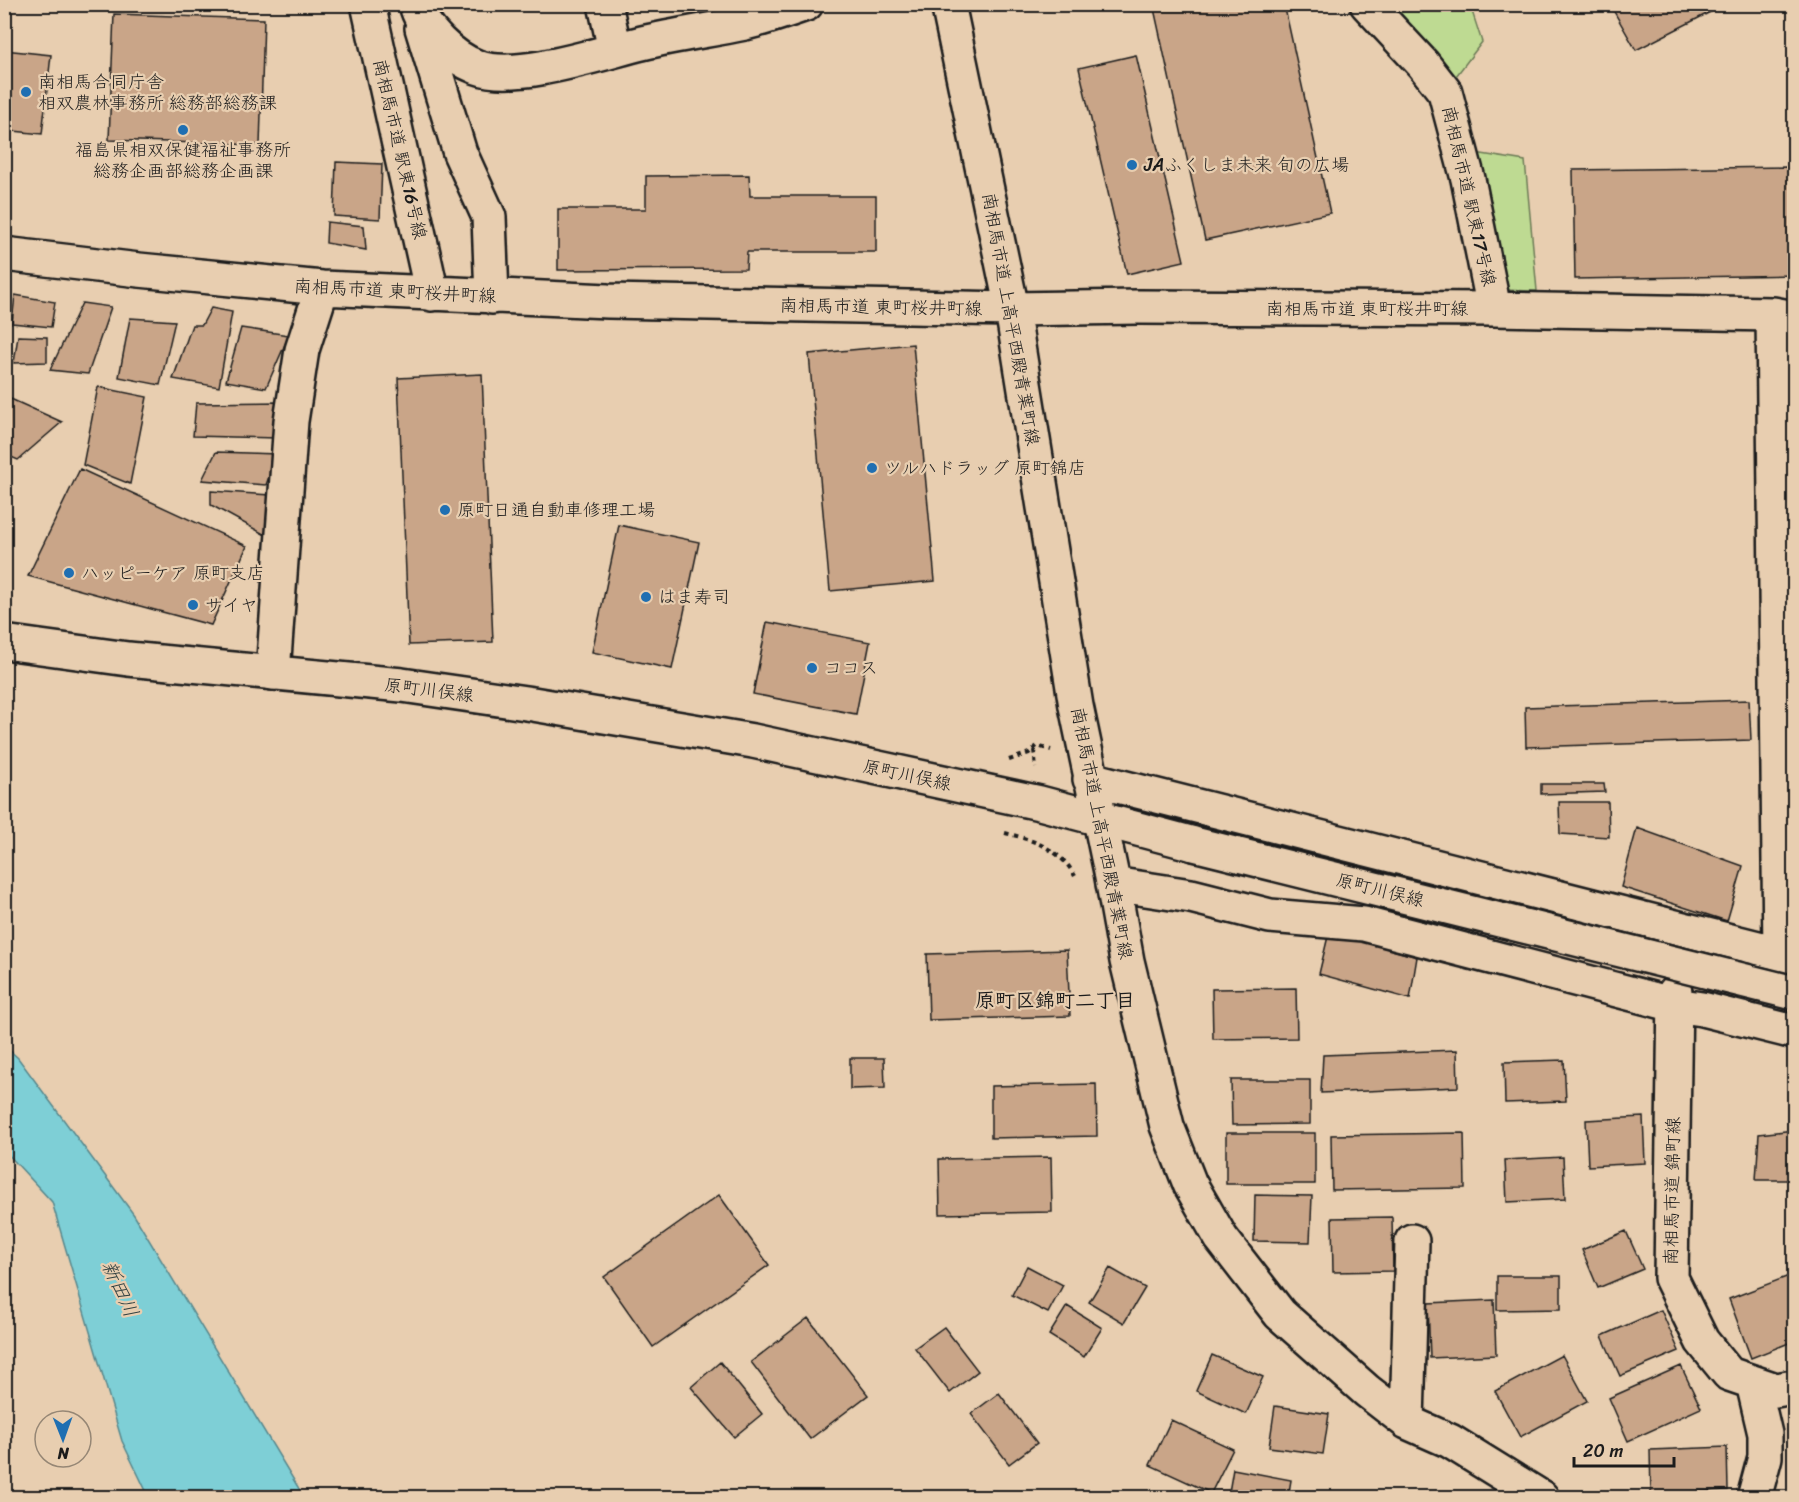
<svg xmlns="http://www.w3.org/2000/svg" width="1799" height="1502" viewBox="0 0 1799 1502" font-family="Sriracha,'Klee One',sans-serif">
	<rect width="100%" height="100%" fill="#e8ceb0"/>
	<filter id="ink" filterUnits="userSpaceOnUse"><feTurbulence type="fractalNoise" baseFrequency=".0167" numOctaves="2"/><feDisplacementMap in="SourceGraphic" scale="12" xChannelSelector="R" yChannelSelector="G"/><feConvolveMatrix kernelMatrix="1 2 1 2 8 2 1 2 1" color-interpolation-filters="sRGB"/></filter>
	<g filter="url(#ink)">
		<path fill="#beda92" stroke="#6d7b57" stroke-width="1.5" d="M1380,5H1470L1482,42L1450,84Z
			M1469,152L1525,161L1537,291L1502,290Z"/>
		<path fill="#7ecfd6" stroke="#57878c" stroke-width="1.5" d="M5,1046L18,1058L134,1215L304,1497H149L122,1441L52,1202L5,1151Z"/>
		<path fill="#c9a588" stroke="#1c1c1c" stroke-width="1.5" d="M1153,4H1284L1330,213L1205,240Z
			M1619,4H1726L1636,50L1612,8Z
			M114,14L264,19L260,145L109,140Z
			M4,50L51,55L42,134L4,130Z
			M1136,55L1184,261L1127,274L1079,68Z
			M336,162L382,164L380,219L334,216Z
			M1794,167V275L1575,279L1573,170Z
			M749,175L750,196H876V252H747L746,269L558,270V209H646V176Z
			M327,222L364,226L366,250L326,243Z
			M15,295L55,302L51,327L12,323Z
			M82,303L111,307L88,374L50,370Z
			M211,308L232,312L219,387L173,379L192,325H202Z
			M130,318L175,321L160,385L119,377Z
			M241,328L289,335L266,388L226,381Z
			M18,336L47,337V362L14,363Z
			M913,344L935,581L830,591L809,354Z
			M482,374L493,642L409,645L398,378Z
			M98,387L147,397L130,484L83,465Z
			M4,396L62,422L18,460L4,454Z
			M278,402L277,438L193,436L196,403Z
			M216,452L277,454L266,485L202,480Z
			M80,469L247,546L211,625L28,576Z
			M211,491L270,495L269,537L211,505Z
			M619,525L699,542L672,669L592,652Z
			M767,622L870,642L856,714L753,694Z
			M1749,700L1751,740L1526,747L1525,707Z
			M1541,784H1604L1605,792L1541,794Z
			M1559,802H1608L1609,837L1560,834Z
			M1637,828L1743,866L1727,921L1621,887Z
			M1329,932L1417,957L1410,999L1319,974Z
			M1067,950L1070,1016L929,1020L927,954Z
			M1296,988L1297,1038L1213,1039L1212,989Z
			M1457,1050L1458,1087L1321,1093L1323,1055Z
			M850,1058H884L885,1088L850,1089Z
			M1564,1060L1566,1101L1505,1103L1504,1062Z
			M1231,1080H1310V1124L1232,1125Z
			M1096,1084L1097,1136L991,1138V1086Z
			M1643,1117L1645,1163L1588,1166L1586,1120Z
			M1794,1130V1180H1756L1759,1134Z
			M1226,1133H1315V1184H1226Z
			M1464,1133L1465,1188L1332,1190L1331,1135Z
			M1051,1157L1052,1212L940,1214L939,1159Z
			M1563,1157L1565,1199L1507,1202L1505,1160Z
			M719,1195L769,1265L653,1347L604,1277Z
			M1255,1195L1312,1196L1310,1242L1254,1241Z
			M1392,1217L1393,1271L1333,1272L1332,1218Z
			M1626,1231L1643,1269L1598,1288L1582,1250Z
			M1027,1266L1063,1285L1048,1313L1012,1295Z
			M1110,1268L1145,1288L1124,1323L1089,1302Z
			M1794,1274V1341L1751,1358L1729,1299Z
			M1497,1276H1561V1309L1497,1310Z
			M1494,1300L1496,1355L1430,1358L1428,1303Z
			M1067,1306L1102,1328L1084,1357L1049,1335Z
			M1661,1310L1679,1351L1620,1376L1602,1336Z
			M808,1318L868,1395L810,1439L751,1362Z
			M944,1327L978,1371L950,1393L915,1348Z
			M1212,1355L1263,1377L1246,1414L1196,1391Z
			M1562,1355L1587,1401L1520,1437L1495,1391Z
			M720,1362L762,1414L734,1437L691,1387Z
			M1681,1366L1701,1408L1628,1441L1609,1398Z
			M999,1393L1037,1443L1009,1464L971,1414Z
			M1275,1406L1329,1414L1323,1454L1269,1447Z
			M1171,1420L1233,1449L1211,1493L1150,1465Z
			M1727,1447L1728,1490L1651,1493L1650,1450Z
			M1233,1469L1291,1480L1288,1498H1228Z"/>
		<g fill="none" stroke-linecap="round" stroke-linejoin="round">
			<g stroke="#1c1c1c" stroke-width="38">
				<path id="minor" d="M368,4L432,294
					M416,4C422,30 453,58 477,67C517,82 601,53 642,43C676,35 711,30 745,23C765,18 786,11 806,4
					M605,4L615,50
					M948,4L1012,309L1076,706L1111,872L1127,961L1167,1126L1190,1184L1221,1238L1280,1314L1367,1391L1407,1422L1450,1441L1542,1498
					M1367,4L1423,64L1445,92L1468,179L1494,309
					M422,28L460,153L489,217L492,297
					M4,254L139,270L322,288L608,301L1012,309L1138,307L1494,309L1773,314L1794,318
					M1773,314L1780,954
					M273,673L291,421L302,350L322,288
					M1090,779L1794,957
					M1113,884L1191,896L1270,916L1364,924L1675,1005L1702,1009L1794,1032
					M1675,992L1671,1278L1702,1341L1729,1374L1776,1390L1794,1387
					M1753,1383L1765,1434V1457L1754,1498
					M1407,1422L1412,1241"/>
			</g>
			<g stroke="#1c1c1c" stroke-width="38">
				<path id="major" d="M4,642L128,659L402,685L533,704L753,741L1040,803L1194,844"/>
			</g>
			<path stroke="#1c1c1c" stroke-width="4" stroke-dasharray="4.5 4.5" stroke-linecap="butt" d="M1034,750L1036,768
				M1009,760L1029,753L1037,746L1051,750
				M1005,833C1034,840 1060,849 1075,876"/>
			<use href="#minor" stroke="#e8ceb0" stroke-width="33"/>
			<use href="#major" stroke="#e8ceb0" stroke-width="33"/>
			<g stroke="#1c1c1c" stroke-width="38" stroke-linecap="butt">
				<path id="major-bridge" d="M1194,844L1794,993"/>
			</g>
			<use href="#major-bridge" stroke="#e8ceb0" stroke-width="33"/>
		</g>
	</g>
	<g fill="#1f6fb2" stroke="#e8ceb0" stroke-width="2">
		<circle cx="26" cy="92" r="6"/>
		<circle cx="183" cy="130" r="6"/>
		<circle cx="1132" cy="165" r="6"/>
		<circle cx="872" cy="468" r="6"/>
		<circle cx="445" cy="510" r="6"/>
		<circle cx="69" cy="573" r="6"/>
		<circle cx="646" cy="597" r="6"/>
		<circle cx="193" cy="605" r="6"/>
		<circle cx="812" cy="668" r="6"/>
	</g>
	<g text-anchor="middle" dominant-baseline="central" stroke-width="4.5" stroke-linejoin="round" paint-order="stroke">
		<g font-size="18" fill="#1c1c1c" stroke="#e8ceb0" text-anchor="start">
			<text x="38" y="82">南相馬合同庁舎<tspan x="38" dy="21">相双農林事務所 総務部総務課</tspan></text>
			<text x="183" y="150" text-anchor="middle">福島県相双保健福祉事務所<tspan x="183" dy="21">総務企画部総務企画課</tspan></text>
			<text x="1144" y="165">JAふくしま未来 旬の広場</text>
			<text x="884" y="468">ツルハドラッグ 原町錦店</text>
			<text x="457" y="510">原町日通自動車修理工場</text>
			<text x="81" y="573">ハッピーケア 原町支店</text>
			<text x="658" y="597">はま寿司</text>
			<text x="205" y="605">サイヤ</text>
			<text x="824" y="668">ココス</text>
		</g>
		<g font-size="18" fill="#1c1c1c" stroke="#e8ceb0">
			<text transform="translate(400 149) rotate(77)">南相馬市道 駅東16号線</text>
			<text transform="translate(1469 196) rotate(77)">南相馬市道 駅東17号線</text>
			<text transform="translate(395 291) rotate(3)">南相馬市道 東町桜井町線</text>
			<text transform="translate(881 307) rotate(1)">南相馬市道 東町桜井町線</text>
			<text x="1367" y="309">南相馬市道 東町桜井町線</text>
			<text transform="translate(1011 319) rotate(80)">南相馬市道 上高平西殿青葉町線</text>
			<text transform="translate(429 690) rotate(7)">原町川俣線</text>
			<text transform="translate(907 775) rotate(12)">原町川俣線</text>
			<text transform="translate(1102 833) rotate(79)">南相馬市道 上高平西殿青葉町線</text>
			<text transform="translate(1380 890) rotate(14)">原町川俣線</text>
			<text transform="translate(1672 1191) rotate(-89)">南相馬市道 錦町線</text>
		</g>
		<g font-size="20" font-weight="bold" fill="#1c1c1c" stroke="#e8ceb0">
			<text x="1055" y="1000">原町区錦町二丁目</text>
		</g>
		<g font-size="20" font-style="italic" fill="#304041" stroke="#e8ceb0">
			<text transform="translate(120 1289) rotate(65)">新田川</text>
		</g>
	</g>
	<rect width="1799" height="1502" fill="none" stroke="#e8ceb0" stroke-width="24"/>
	<rect x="12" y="12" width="1775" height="1478" fill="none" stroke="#1c1c1c" stroke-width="2" filter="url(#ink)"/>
	<g transform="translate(63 1439) rotate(179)"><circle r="28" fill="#e8ceb0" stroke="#968775" stroke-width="1.5"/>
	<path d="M0-4.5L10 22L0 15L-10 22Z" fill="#1f6fb2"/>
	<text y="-9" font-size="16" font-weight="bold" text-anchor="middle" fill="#1c1c1c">N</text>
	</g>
	<path d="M1574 1457v9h100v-9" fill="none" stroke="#1c1c1c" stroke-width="3"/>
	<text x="1583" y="1457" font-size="18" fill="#1c1c1c" stroke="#e8ceb0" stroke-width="4.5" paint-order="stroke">20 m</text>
</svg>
